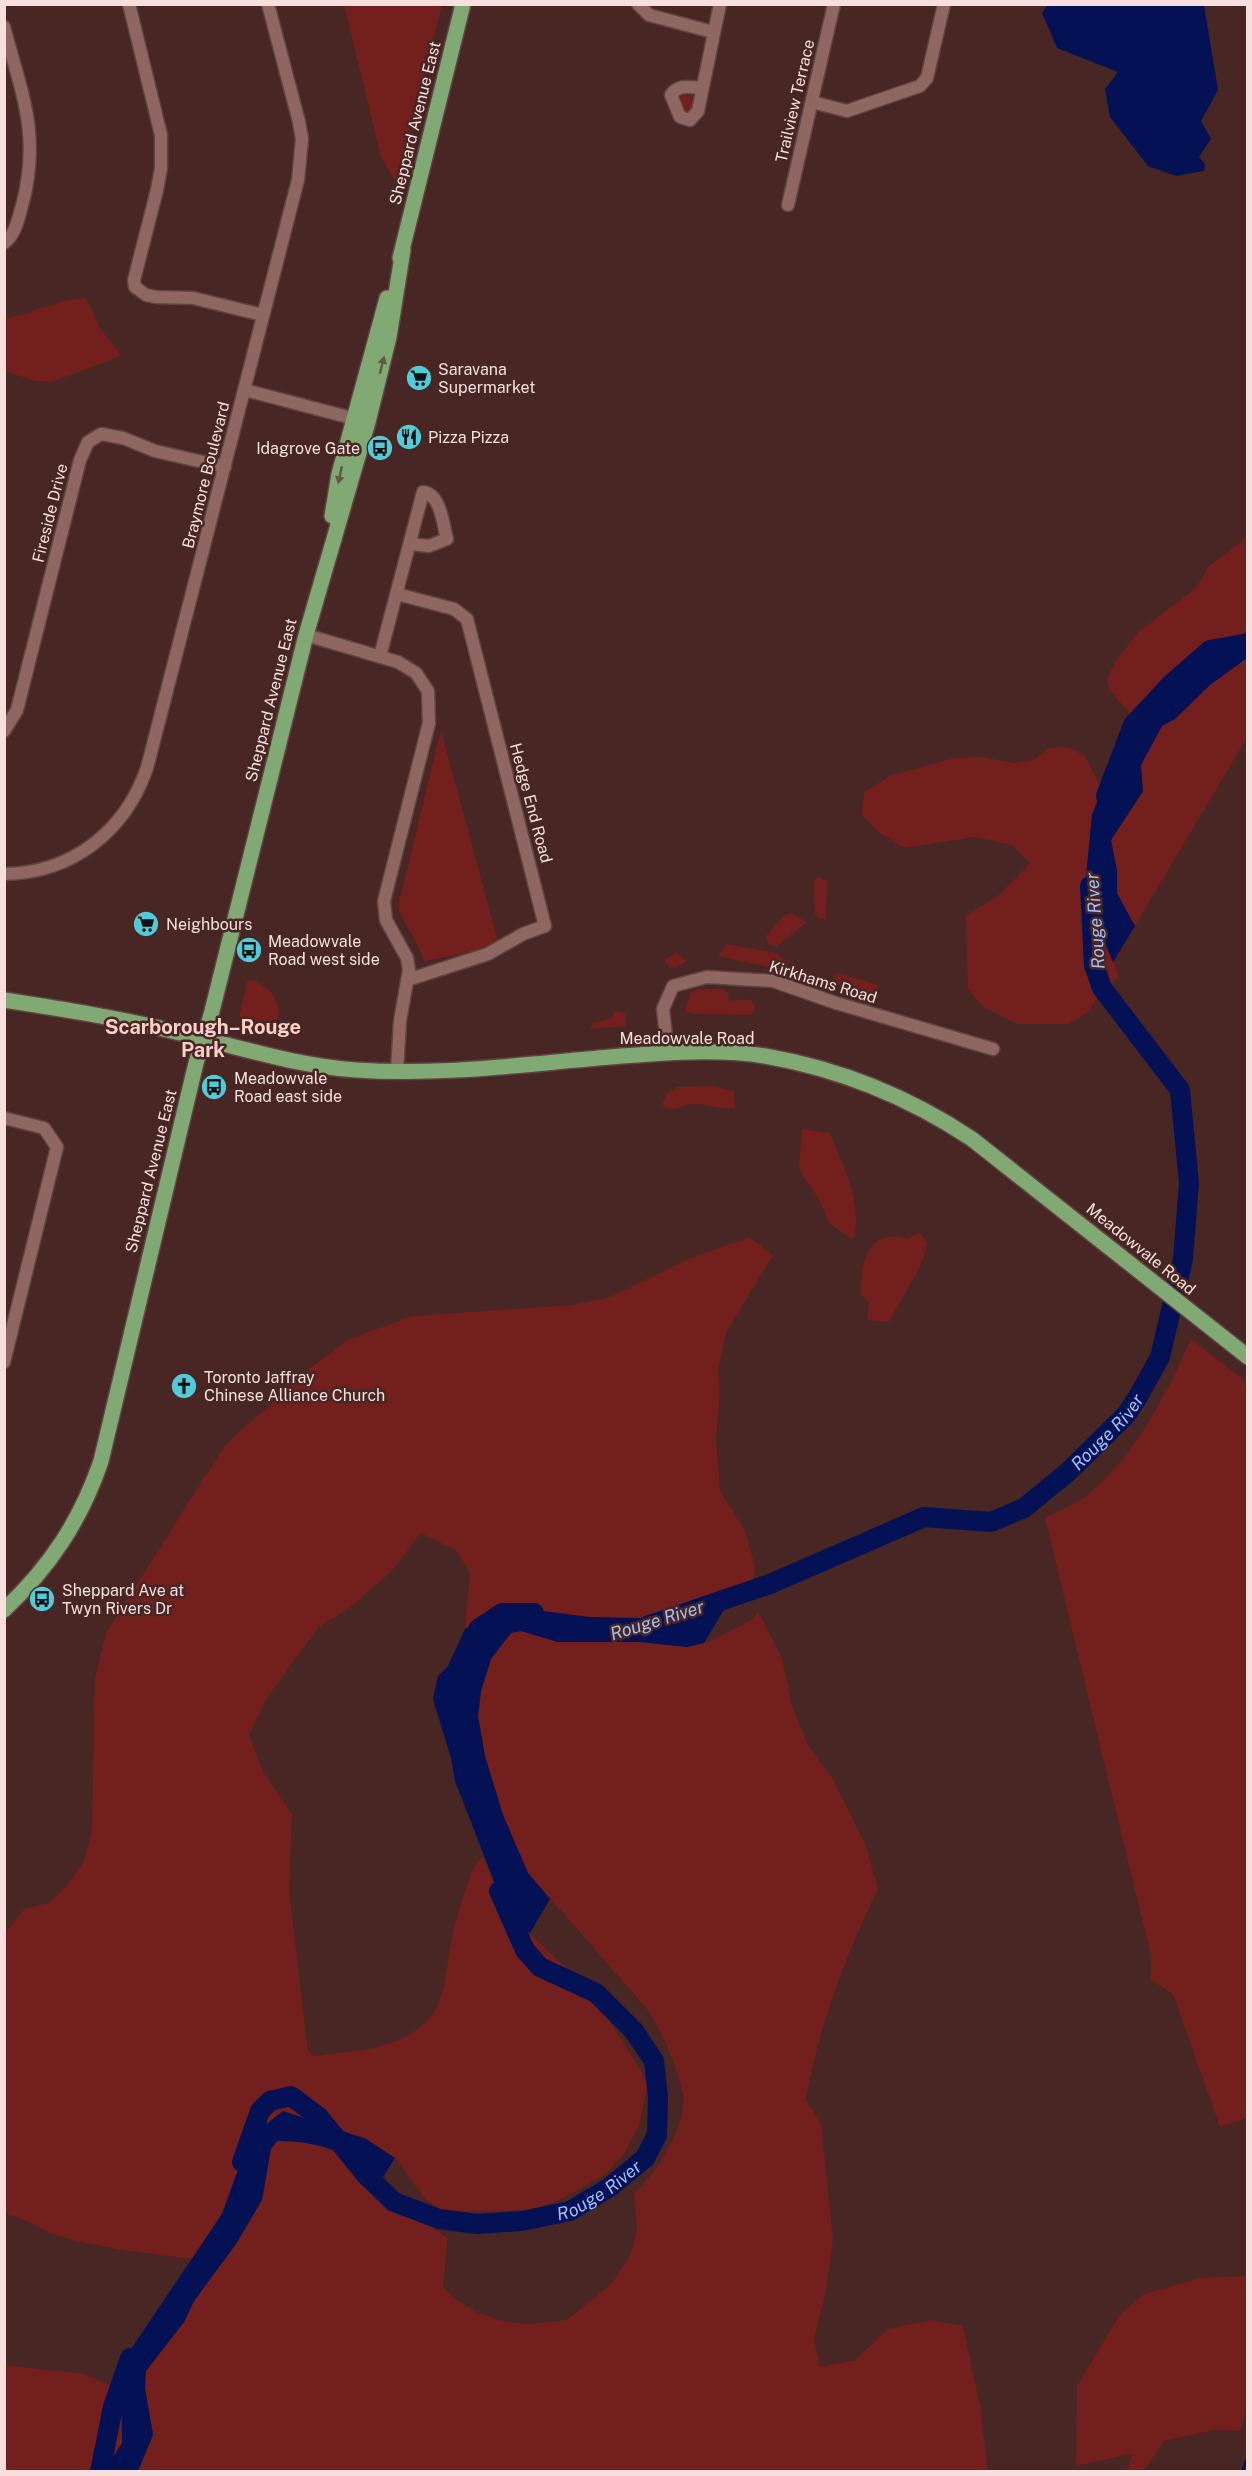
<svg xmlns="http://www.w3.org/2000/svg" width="1252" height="2476" viewBox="0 0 1252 2476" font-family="'Public Sans',sans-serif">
	<rect width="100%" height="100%" fill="#472623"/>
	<path fill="#721f1e" d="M344,5H442L397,184L381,157Z
		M688,94L692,96L691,107L686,112L678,99L680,95Z
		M86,298L101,329L121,356L52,382L35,381L5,371V316L10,318C36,311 60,299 86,298Z
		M1247,537V637L1142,710L1136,720L1112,693L1107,682L1112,667L1137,633L1196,588L1209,566Z
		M1247,658V738L1135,926L1116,893L1117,870L1111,840L1143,792L1140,765L1162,726L1175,719L1210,685Z
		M441,730L498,941L478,951L424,961C419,941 403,926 398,906Z
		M1067,747L1085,756L1102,789L1092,815L1090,908L1119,976L1103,991L1087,1013L1069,1024H1018L982,1006L968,989L966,915L998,896L1030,863L1012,845L975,837L904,848L880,833L862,815L864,792L890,776L954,758L982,757L1015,763L1035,759L1048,748Z
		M818,877L827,881L826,920L818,918L815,914L814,881Z
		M792,913L807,922L776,947L768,943L766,936L784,915Z
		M727,944L776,953L787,962V971L718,956Z
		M677,953L687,961L676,968H669L664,960Z
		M838,973L879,985L876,1004L832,981Z
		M253,980C272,987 286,1007 275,1026L239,1017L247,981Z
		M698,989H723L729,994L728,1001L750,999L756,1008L751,1015L694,1014L685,1011L690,993Z
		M616,1010L626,1014V1026L589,1029L594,1023L610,1019Z
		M712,1086L734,1091L735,1108C711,1111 700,1096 673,1110L662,1105L666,1094L677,1087Z
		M802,1129L830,1133C843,1166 864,1205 853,1240L829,1223L821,1203L799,1169Z
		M919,1233L928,1243L920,1267L889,1322L867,1320L869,1303L861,1294C861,1261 867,1228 908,1239Z
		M749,1237L773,1255L726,1333L718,1372L720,1392L716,1439L720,1490L745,1531L755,1566L754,1580L699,1617L690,1619C657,1618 625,1619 592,1617C541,1615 514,1599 465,1629L470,1573L457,1551L421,1533L391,1572L353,1605L318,1628L269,1695L249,1735L264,1773L292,1814L289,1890L308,2051L314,2056C337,2052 365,2052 387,2044C451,2022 441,1988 453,1932C456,1918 462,1903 466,1888C469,1879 474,1862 483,1857L506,1912L588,1988L642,2072L647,2087L639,2126L624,2154L606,2174L556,2202L529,2210L445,2212L425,2199L396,2159L366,2139L283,2111L250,2137L222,2213L194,2259C150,2254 107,2249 65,2238C44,2232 29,2219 5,2214L4,1935L24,1909L48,1903L64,1889L84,1861L92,1830L95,1678L106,1633L207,1473L226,1445L242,1429L272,1404L300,1376L349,1339L412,1316L572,1305L610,1297L688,1259Z
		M1191,1339L1248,1383V2117L1220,2127L1173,1994L1151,1980V1956L1045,1518C1054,1513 1065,1509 1074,1504C1128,1472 1166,1394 1191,1339Z
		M758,1611L782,1658L792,1706L809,1747L833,1779L866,1846L878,1889C846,1955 818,2028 806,2100L821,2123L833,2240L825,2296L814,2339L820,2367L855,2360L888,2329L931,2320L963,2326L980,2406L988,2471L138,2472L153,2435L145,2388L146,2371L184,2322L194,2301L236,2244L262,2200L271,2149L277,2141H306L352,2158L381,2175L411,2214L448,2238L443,2287L457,2300L478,2313L503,2321L527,2324L567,2320L611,2284L630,2256L637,2230L634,2193C655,2176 688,2123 683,2095C677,2066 663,2034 647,2009L528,1873L503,1815L485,1756L478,1716L481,1691L491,1659L511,1632L521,1631L558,1642H640L687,1647L709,1642L753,1619Z
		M1247,2276V2410L1240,2431L1214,2430L1164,2441L1144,2471H1127L1132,2454L1076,2466L1077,2386L1120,2314L1144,2294L1200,2278Z
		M4,2365L84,2374L122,2390V2443L104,2471H5Z"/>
	<path fill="#041255" d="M1048,4L1204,5L1218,90L1201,121L1211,139L1199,157L1205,164L1204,171L1176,176L1148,166L1110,117L1105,89L1118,72L1057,48L1042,13Z
		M1245,637H1247V658L1210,685L1175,719L1162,726L1141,765L1143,791L1111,840L1117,870V893L1135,926L1113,962L1090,908L1085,886L1092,815L1102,789L1123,758L1142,710L1167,685Z
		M734,1593L704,1643L687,1647L640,1642H558L521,1631L511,1633L491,1659L481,1691L478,1716L485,1756L503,1815L528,1873L550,1899L530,1933L506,1912L455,1781L451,1758L433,1699L438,1676L448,1666L465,1629L483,1618L528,1609L589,1617L690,1619L699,1617Z
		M283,2111L366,2139L395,2158L383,2177C356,2153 312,2140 277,2141L271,2149L262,2200L236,2244L194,2301L184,2322L146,2371L145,2388L153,2435L138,2471H104L122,2443L121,2371L129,2352L222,2214L250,2137Z"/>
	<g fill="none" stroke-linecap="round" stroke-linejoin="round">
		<path stroke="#041255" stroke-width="3" d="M1242,2472L1248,2457"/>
		<g stroke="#041255" stroke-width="20">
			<path d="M1106,796L1133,725L1171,684L1210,650L1248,643"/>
			<path id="s1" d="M647,1626L770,1584L924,1517L991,1522L1024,1508L1068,1472L1126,1415L1139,1395L1160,1357L1183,1259L1189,1183L1180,1090L1102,988L1094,965L1090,886"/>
			<path d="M478,1629L502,1613H534"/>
			<path id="s2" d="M242,2162L260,2111L270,2101L291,2096L319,2117L366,2175L394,2202L439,2219L477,2224L522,2221L570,2211L610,2187L645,2158L657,2135L658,2096L654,2061L634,2031L596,1993L540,1967L525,1950L499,1891"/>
			<path d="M100,2472L113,2407L130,2358"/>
		</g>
		<g stroke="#614442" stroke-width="15">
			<path id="minor" d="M129,4L161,135V168L157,190L134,280L135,287L146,295L156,297L193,298L263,315
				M638,4L649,15L713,32
				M4,27C22,95 41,135 22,206C18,219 16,234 4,243
				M701,88C690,87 678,84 671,95L680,117L690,120L698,111L720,4
				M812,102L847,111L920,86L927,78L944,4
				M788,205L834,4
				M245,390L363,421
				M397,594L454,609L467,619L545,926L523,934L488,954L407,980
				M306,635L398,662L416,673L428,691L429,723L384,901L386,920L407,958L409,970L400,1021L397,1072
				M380,656L423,492C441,494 443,525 447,539L429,546L410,544
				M4,731L17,710L80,460L88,442L101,434L123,438L155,451L225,467
				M4,874C73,873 125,831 147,768L298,180L302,139L299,122L268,4
				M668,1053L663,1009L673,986L707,977L773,981L836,1003L993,1049
				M4,1118L44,1128L57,1147L4,1362"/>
		</g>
		<g stroke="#614442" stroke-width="18">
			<path id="major" d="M400,258L463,4
				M332,516L339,474L387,298
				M4,1000C62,1009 119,1018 176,1032C236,1046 295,1066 356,1070C441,1076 526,1064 610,1057C659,1053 717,1048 765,1056C840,1069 909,1097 972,1139L1248,1357
				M4,1610C50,1567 81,1520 101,1461L196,1063L211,1015L306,635L368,422L389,337L403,250"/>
		</g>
		<use href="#minor" stroke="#8e6662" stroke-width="12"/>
		<use href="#major" stroke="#81a974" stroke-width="15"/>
	</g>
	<defs><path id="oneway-solid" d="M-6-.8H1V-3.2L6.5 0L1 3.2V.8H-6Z" transform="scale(1.5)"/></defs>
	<g fill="#5e5a43">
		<use href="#oneway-solid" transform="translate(382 365) rotate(-76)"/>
		<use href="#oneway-solid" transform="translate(340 475) rotate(102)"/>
	</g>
	<defs>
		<g id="supermarket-disc" transform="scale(1.35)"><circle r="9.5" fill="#52cbd9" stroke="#472623"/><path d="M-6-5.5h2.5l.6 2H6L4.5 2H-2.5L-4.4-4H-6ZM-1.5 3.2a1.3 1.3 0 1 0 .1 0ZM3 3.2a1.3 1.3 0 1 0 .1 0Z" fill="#111"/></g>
		<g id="restaurant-disc" transform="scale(1.35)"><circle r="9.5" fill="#52cbd9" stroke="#472623"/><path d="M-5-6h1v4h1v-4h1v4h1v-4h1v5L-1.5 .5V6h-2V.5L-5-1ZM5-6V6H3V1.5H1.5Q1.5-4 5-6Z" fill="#111"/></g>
		<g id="bus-disc" transform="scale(1.35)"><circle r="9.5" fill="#52cbd9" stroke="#472623"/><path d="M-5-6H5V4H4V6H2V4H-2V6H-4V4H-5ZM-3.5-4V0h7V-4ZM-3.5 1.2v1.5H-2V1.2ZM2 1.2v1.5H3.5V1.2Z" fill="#111"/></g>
		<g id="church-disc" transform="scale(1.35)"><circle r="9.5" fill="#52cbd9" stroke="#472623"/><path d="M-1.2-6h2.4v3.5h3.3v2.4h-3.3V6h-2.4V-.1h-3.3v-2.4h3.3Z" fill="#111"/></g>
	</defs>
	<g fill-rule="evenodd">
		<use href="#supermarket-disc" x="419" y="378"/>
		<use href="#restaurant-disc" x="409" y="437"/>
		<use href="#bus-disc" x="380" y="448"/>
		<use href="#supermarket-disc" x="146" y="924"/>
		<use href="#bus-disc" x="249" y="950"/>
		<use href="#bus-disc" x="214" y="1087"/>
		<use href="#church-disc" x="184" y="1386"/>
		<use href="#bus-disc" x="42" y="1599"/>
	</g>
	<g text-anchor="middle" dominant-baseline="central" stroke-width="5" stroke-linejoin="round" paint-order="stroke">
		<g font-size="16" fill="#f6dfdc" stroke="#472623">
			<text transform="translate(795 101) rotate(-77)">Trailview Terrace</text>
			<text transform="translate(415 123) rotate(-76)">Sheppard Avenue East</text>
			<text transform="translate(206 475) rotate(-76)">Braymore Boulevard</text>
			<text transform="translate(50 513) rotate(-76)">Fireside Drive</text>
			<text transform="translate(271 700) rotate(-76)">Sheppard Avenue East</text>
			<text transform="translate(531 803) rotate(75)">Hedge End Road</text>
			<text transform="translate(823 982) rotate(17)">Kirkhams Road</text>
			<text x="687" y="1038">Meadowvale Road</text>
			<text transform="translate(151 1171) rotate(-76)">Sheppard Avenue East</text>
			<text transform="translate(1141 1249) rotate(39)">Meadowvale Road</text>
		</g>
		<g font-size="16" fill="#f6dfdc" stroke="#472623" text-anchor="start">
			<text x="438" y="369">Saravana<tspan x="438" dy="18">Supermarket</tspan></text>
			<text x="428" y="437">Pizza Pizza</text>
			<text x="360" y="448" text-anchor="end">Idagrove Gate</text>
			<text x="166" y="924">Neighbours</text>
			<text x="268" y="941">Meadowvale<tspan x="268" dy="18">Road west side</tspan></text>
			<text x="234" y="1078">Meadowvale<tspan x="234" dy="18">Road east side</tspan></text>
			<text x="204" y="1377">Toronto Jaffray<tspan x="204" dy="18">Chinese Alliance Church</tspan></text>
			<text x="62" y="1590">Sheppard Ave at<tspan x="62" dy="18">Twyn Rivers Dr</tspan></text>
		</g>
		<g font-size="18" font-style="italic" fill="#a3befa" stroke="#472623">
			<text transform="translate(1095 921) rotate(-94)">Rouge River</text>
			<text stroke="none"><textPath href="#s1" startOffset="514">Rouge River</textPath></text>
			<text transform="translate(657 1620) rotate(-17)">Rouge River</text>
			<text stroke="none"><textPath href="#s2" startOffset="454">Rouge River</textPath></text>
		</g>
		<g font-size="20" font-weight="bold" fill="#fccfca" stroke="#472623">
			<text x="203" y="1027">Scarborough–Rouge<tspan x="203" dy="23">Park</tspan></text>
		</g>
	</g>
	<rect width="1252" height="2476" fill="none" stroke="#f6dfdc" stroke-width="12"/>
</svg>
